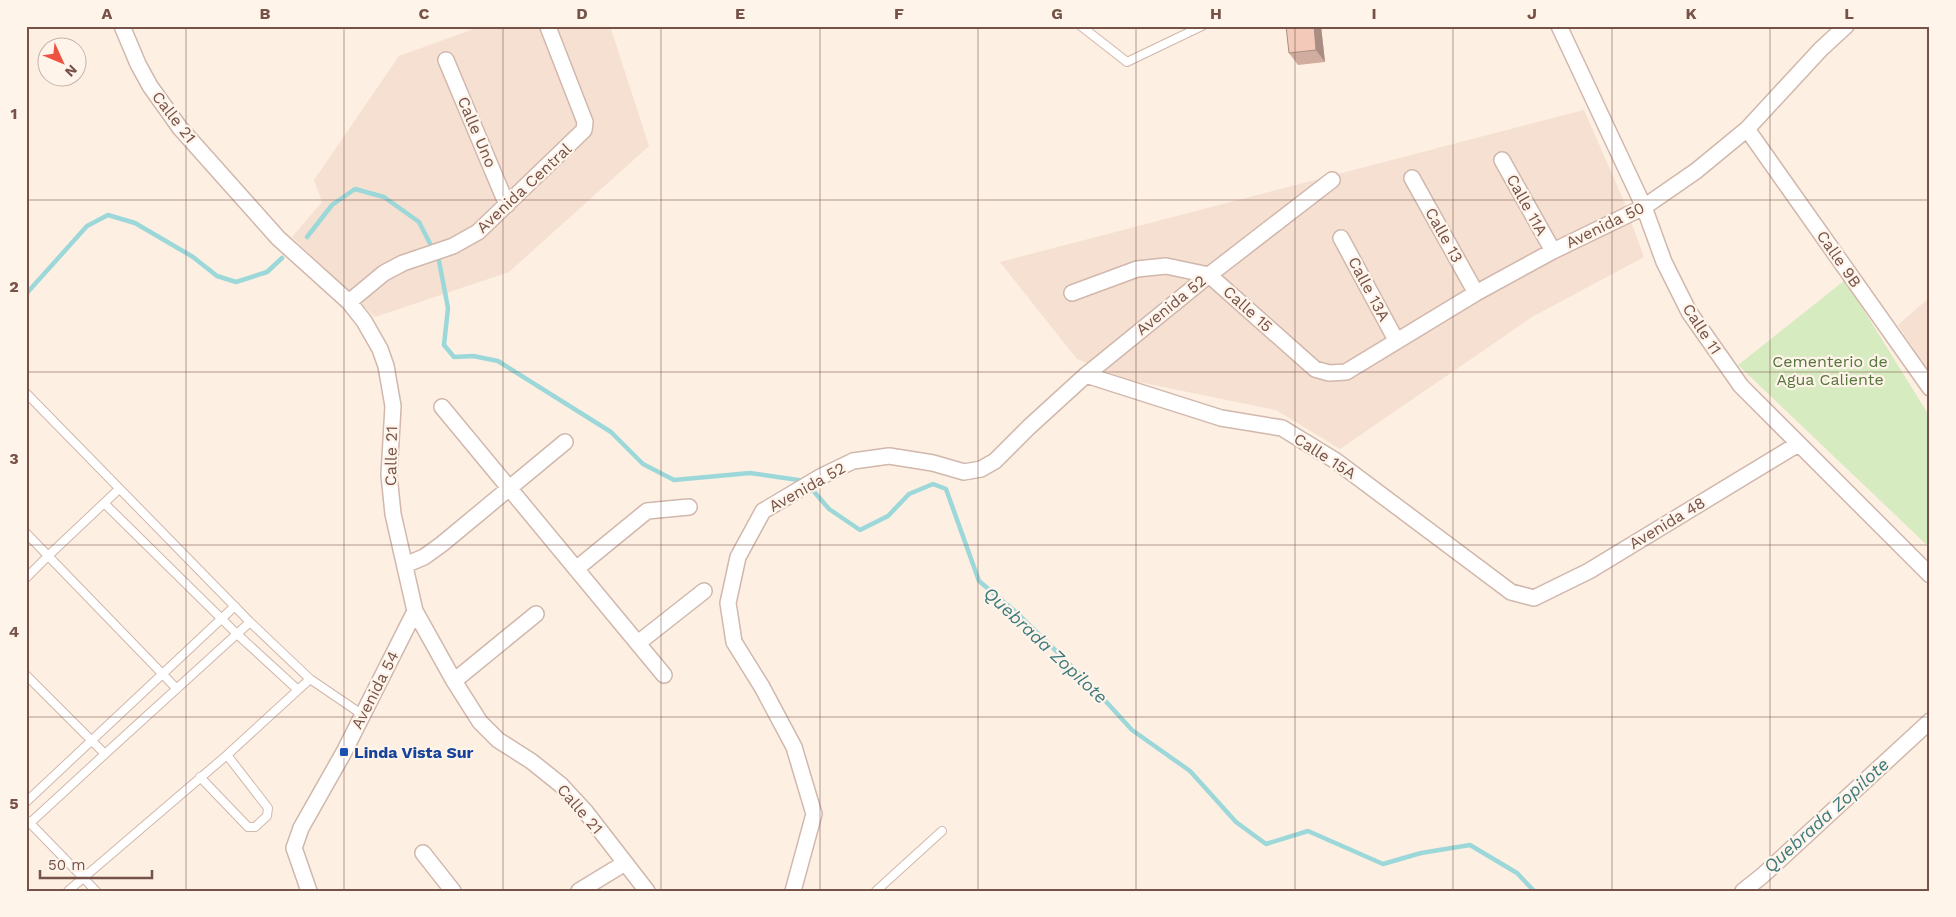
<svg xmlns="http://www.w3.org/2000/svg" width="1956" height="917" viewBox="0 0 1956 917" font-family="'Work Sans',sans-serif">
	<rect width="100%" height="100%" fill="#fdefe2"/>
	<path fill="#f5e0d1" d="M482,26H610L649,146L509,272L375,317L292,237L322,202L314,180L399,56Z
		M1584,110L1623,199L1644,257L1532,317L1340,449L1276,410L1129,380L1077,359L1000,262Z
		M1930,297V374L1898,325Z"/>
	<path fill="#d7ebc0" d="M1845,280L1930,417V548L1738,365Z"/>
	<g fill="none" stroke-linecap="round" stroke-linejoin="round">
		<path stroke="#9cd8d9" stroke-width="4.5" d="M307,237L332,205L355,189L384,197L419,222L439,261L448,308L444,345L454,357L473,356L498,361L611,432L643,464L674,480L750,473L805,481
			M26,294L87,226L108,215L135,223L193,257L217,276L236,282L267,272L282,258
			M810,487L829,509L860,530L888,516L909,494L933,484L946,489L979,581L1018,614L1089,683L1132,730L1190,771L1236,822L1266,844L1308,831L1383,864L1421,853L1470,845L1517,873L1534,891"/>
		<g stroke="#d1b7ac" stroke-width="10">
			<path id="lane" d="M1081,26L1127,62L1202,26
				M26,393L250,622L310,679L363,715
				M104,503L237,634L298,690
				M26,533L177,689
				M26,578L48,556L119,489
				M26,675L105,754L250,622
				M200,777L248,827H255L267,816L268,808L227,755
				M26,802L235,606
				M28,821L96,891
				M30,823L105,754
				M68,891L227,755L310,679
				M876,891L942,831"/>
		</g>
		<g stroke="#d1b7ac" stroke-width="18">
			<path id="street" d="M122,26L138,64L150,86L180,128L278,238L349,302L364,321L380,349L386,366L393,406L389,475L393,514L415,611L454,681L480,722L498,740L531,761L561,785L585,811L647,891
				M1559,26L1644,207L1664,262L1689,312L1741,386L1930,575
				M446,60L507,205
				M1747,129L1930,388
				M1502,160L1553,251
				M1412,178L1476,293
				M1341,238L1396,340
				M1072,293L1137,269L1166,266L1209,275L1315,369L1329,373L1346,372L1476,293L1553,251L1644,207L1696,171L1747,129L1821,49L1846,26
				M349,302L384,273L403,263L453,246L478,232L584,130L585,122L548,27
				M1086,375L1221,418L1282,428L1336,461L1511,592L1534,598L1589,571L1798,444
				M442,407L664,675
				M405,565L424,557L442,544L565,442
				M576,569L647,511L689,507
				M638,643L704,591
				M454,681L536,614
				M423,853L453,891
				M309,891L294,848L301,828L344,752L415,611
				M579,891L625,863
				M793,891L814,814L794,747L762,687L734,642L728,603L738,557L763,511L822,476L853,461L889,456L933,463L964,472L981,469L995,461L1029,427L1086,375L1209,275L1332,180
				M1743,891L1762,876L1930,721"/>
		</g>
		<use href="#lane" stroke="#fff" stroke-width="8"/>
		<use href="#street" stroke="#fff" stroke-width="15"/>
	</g>
	<path fill="#d1ad9f" d="M1321,26L1325,62L1298,65L1289,53Z"/>
	<path fill="#aa8d82" d="M1314,26H1321L1325,62L1316,50Z"/>
	<path fill="#f3c9b9" stroke="#aa8d82" d="M1286,26H1314L1316,50L1289,53Z"/>
	<path fill="none" stroke="#765248" stroke-width="1" stroke-opacity="0.55" d="M186,26V891M344,26V891M503,26V891M661,26V891M820,26V891M978,26V891M1136,26V891M1295,26V891M1453,26V891M1612,26V891M1770,26V891M26,200H1930M26,372H1930M26,545H1930M26,717H1930"/>
	<rect fill="#1a4fb4" stroke="#fff4ea" stroke-width="2" x="339" y="747" width="10" height="10" rx="2.5"/>
	<g text-anchor="middle" dominant-baseline="central" stroke-width="4.5" stroke-linejoin="round" paint-order="stroke">
		<g font-size="16" fill="#765248" stroke="#fff4ea">
			<text transform="translate(174 117) rotate(52)">Calle 21</text>
			<text transform="translate(477 132) rotate(67)">Calle Uno</text>
			<text transform="translate(524 188) rotate(-43)">Avenida Central</text>
			<text transform="translate(1527 205) rotate(61)">Calle 11A</text>
			<text transform="translate(1605 225) rotate(-26)">Avenida 50</text>
			<text transform="translate(1444 235) rotate(61)">Calle 13</text>
			<text transform="translate(1839 259) rotate(55)">Calle 9B</text>
			<text transform="translate(1369 289) rotate(62)">Calle 13A</text>
			<text transform="translate(1171 305) rotate(-39)">Avenida 52</text>
			<text transform="translate(1248 309) rotate(42)">Calle 15</text>
			<text transform="translate(1702 329) rotate(57)">Calle 11</text>
			<text transform="translate(391 456) rotate(-89)">Calle 21</text>
			<text transform="translate(1325 456) rotate(33)">Calle 15A</text>
			<text transform="translate(807 487) rotate(-29)">Avenida 52</text>
			<text transform="translate(1667 523) rotate(-31)">Avenida 48</text>
			<text transform="translate(375 690) rotate(-63)">Avenida 54</text>
			<text transform="translate(580 809) rotate(49)">Calle 21</text>
		</g>
		<g font-size="16" fill="#55763c" stroke="#fff4ea">
			<text x="1830" y="361">Cementerio de<tspan x="1830" dy="18">Agua Caliente</tspan></text>
		</g>
		<g font-size="16" font-weight="bold" fill="#164399" stroke="#fff4ea" text-anchor="start">
			<text x="354" y="752">Linda Vista Sur</text>
		</g>
		<g font-size="18" font-style="italic" fill="#3b797c" stroke="#fff4ea">
			<text transform="translate(1046 645) rotate(43)">Quebrada Zopilote</text>
			<text transform="translate(1826 815) rotate(-42)">Quebrada Zopilote</text>
		</g>
	</g>
	<rect width="1956" height="917" fill="none" stroke="#fff4ea" stroke-width="55"/>
	<g transform="translate(62 62) rotate(134)"><circle r="24" fill="#fff4ea" stroke="#c8b3a9"/>
	<path d="M0-4L9 19L0 12L-9 19Z" fill="#ec5343"/>
	<text y="-8" font-size="14" font-weight="bold" text-anchor="middle" fill="#765248">N</text>
	</g>
	<path d="M40 870v8h112v-8" fill="none" stroke="#765248" stroke-width="2.5"/>
	<text x="48" y="870" font-size="15" fill="#765248" stroke="#fff4ea" stroke-width="4" paint-order="stroke">50 m</text>
	<rect x="28" y="28" width="1900" height="862" fill="none" stroke="#765248" stroke-width="2"/>
	<g font-size="16" text-anchor="middle" font-weight="bold" fill="#765248">
		<text x="107" y="19">A</text>
		<text x="265" y="19">B</text>
		<text x="424" y="19">C</text>
		<text x="582" y="19">D</text>
		<text x="740" y="19">E</text>
		<text x="899" y="19">F</text>
		<text x="1057" y="19">G</text>
		<text x="1216" y="19">H</text>
		<text x="1374" y="19">I</text>
		<text x="1532" y="19">J</text>
		<text x="1691" y="19">K</text>
		<text x="1849" y="19">L</text>
		<text x="14" y="119">1</text>
		<text x="14" y="292">2</text>
		<text x="14" y="464">3</text>
		<text x="14" y="637">4</text>
		<text x="14" y="809">5</text>
	</g>
</svg>
